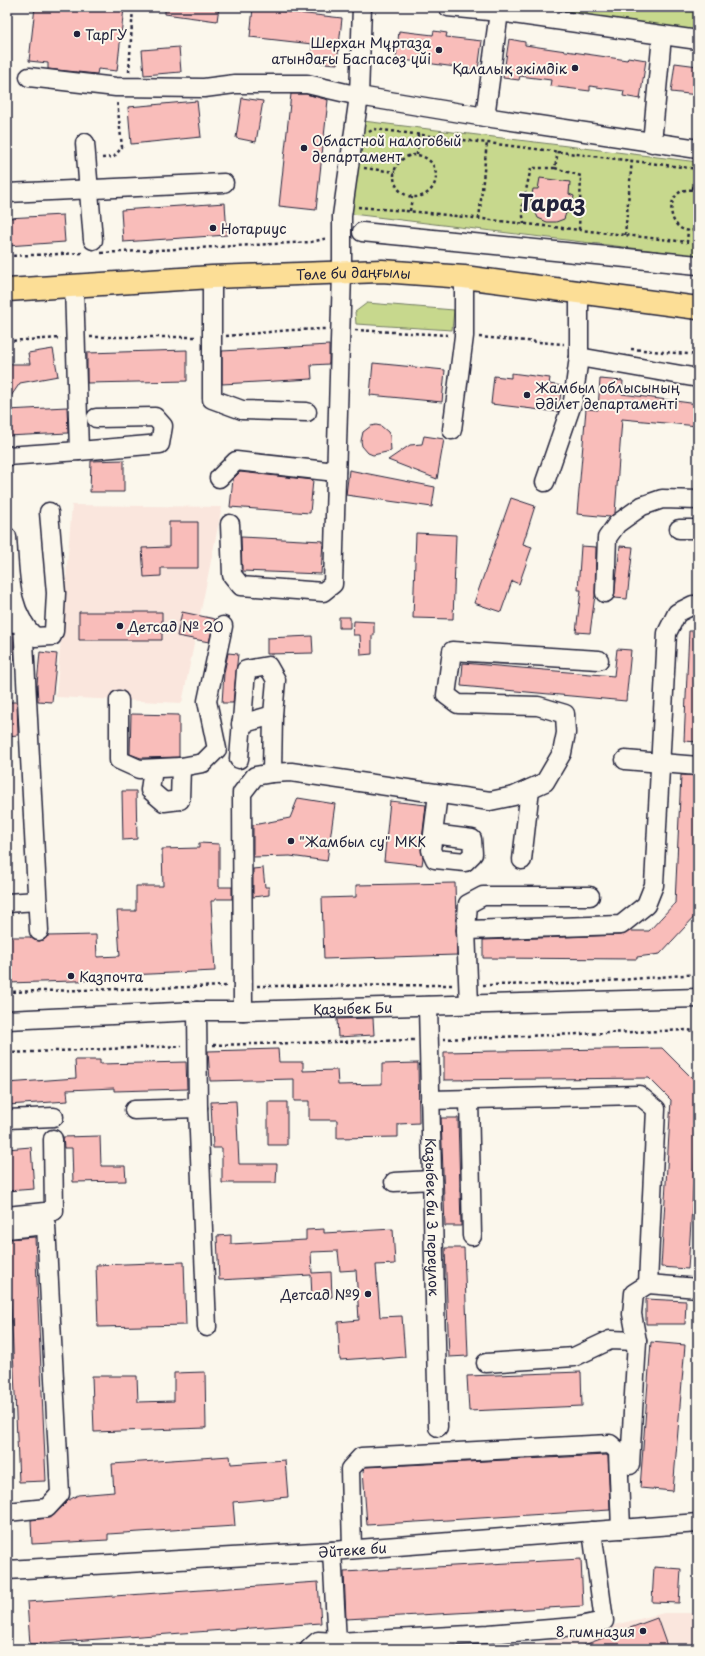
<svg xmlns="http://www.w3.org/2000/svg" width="705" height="1656" viewBox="0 0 705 1656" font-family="'Playpen Sans',sans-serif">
	<rect width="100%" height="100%" fill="#fbf7ec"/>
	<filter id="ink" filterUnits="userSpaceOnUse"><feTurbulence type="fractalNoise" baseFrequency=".025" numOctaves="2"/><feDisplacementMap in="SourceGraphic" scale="8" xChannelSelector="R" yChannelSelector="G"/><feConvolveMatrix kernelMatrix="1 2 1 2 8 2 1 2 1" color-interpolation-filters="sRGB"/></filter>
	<g filter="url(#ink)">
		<path fill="#fae6dd" d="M72,505L222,507L182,703L56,697Z
			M664,1613H698V1649H514Z"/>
		<path fill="#c7d88d" stroke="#747d64" d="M424,7H698V42Z
			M363,121L698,162V256L352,214Z
			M367,303L454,310L452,330L356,324L355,312Z"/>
		<path fill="#f9bdba" stroke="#22223b" d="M35,7L124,8L117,71L98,69L97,74L48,69V63L29,61Z
			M165,7H219L217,21L165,14Z
			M253,8L342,18L337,64L311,62L312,44L250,37Z
			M399,31L433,35L434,31L447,33L446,37L482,41L478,70L396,59Z
			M509,39L525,42V45L627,60L628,57L646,60L640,99L623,96L624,91L590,86V91L550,86L551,80L520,76L519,80L503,78Z
			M179,47L181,72L144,75L142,50Z
			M675,63L698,66V95L671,92Z
			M291,94H306L328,100L316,210L279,206Z
			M242,98L263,101L256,142L236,138Z
			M197,101L201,137L131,144L128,107Z
			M540,178L570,182L569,194L574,196L571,212L566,213L564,219L556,222H547L538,218L535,211L530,208L533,189H538Z
			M225,203L227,235L123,242L121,210Z
			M63,215L65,242L7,246V218Z
			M329,345V364L311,365L312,379L222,384V351Z
			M53,349L58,376L20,383L7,402V364H30L28,353Z
			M187,350V381L87,383V353Z
			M373,363L445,370L442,402L370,395Z
			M511,373L550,378L549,384L562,386L558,412L491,404L494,376L511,378Z
			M600,379L623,381L622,394L698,404V426L622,419L615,513L610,517L577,514L586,409L598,410Z
			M67,407L68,433L7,436V410Z
			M376,425L381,426L388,432L390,436L391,451L373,455L368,453L362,446L361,441L363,432L371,426Z
			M424,436L444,439L437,479L388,460L410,445L422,444Z
			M124,460V492H90L91,461Z
			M349,470L435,487L432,507L346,495Z
			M240,472L313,480L310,513L230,507L233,479Z
			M511,498L535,506L523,544L532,547L519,584L512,581L501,612L474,603Z
			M169,522H198V568H161V576L144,577L142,548L169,547Z
			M416,533L456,535L453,619L413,618Z
			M241,537L323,541L321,574L242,571Z
			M581,546L596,547L595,595L590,633L576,632L581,590H578Z
			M620,546L633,547L627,599L614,598Z
			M79,612H162V640H79Z
			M182,612L215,619L209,642L177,636Z
			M339,617H350V628H339Z
			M354,621L374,622V636L372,635V654L361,655L360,635H353Z
			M689,631H698V742L684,741Z
			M7,633H13L14,660H7Z
			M312,636L313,653L267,654V638Z
			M617,649L631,650L626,701L461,686L463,663L614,676Z
			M40,652L57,654L52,702L38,701L37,684Z
			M228,653L238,654L233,703H222L224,673Z
			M7,702H17L18,735L7,736Z
			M131,714L179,715V757L141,758L130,754Z
			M681,775L698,776L697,914L660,954L637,957V959L483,958V940L621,935L630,931H649L675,903Z
			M122,791H136L137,839L123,840Z
			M298,798L335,804L327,861L290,856L253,857V825L290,818Z
			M390,801L426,805L421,849L423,858L422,865L384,861Z
			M199,843L219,844V887H232V899H215V901H211L215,971L107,976V980L7,983V937H30L34,940L39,941L44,940L48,936L96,935L97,957L120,956L117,911H136V886H163L162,849L199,848Z
			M263,868L265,887H269V895L253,897V869Z
			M455,883L457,955L324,959L322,898L356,897V885Z
			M373,1018L374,1035L338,1037L337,1019Z
			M662,1048L698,1084V1114L688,1269L661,1267L671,1100L649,1078L444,1080V1052Z
			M278,1049L279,1062H303V1071L337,1070L338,1085L382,1084V1064L418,1063L419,1123L398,1124V1137L337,1138V1120H309V1101H294V1079L210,1081L208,1051Z
			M75,1060H100V1064L186,1062L187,1089L114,1091V1088L67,1090L68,1101L7,1105V1083L76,1078Z
			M236,1101L239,1164H277L276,1183H222V1148H213L211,1102Z
			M268,1102H287V1145H268Z
			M441,1118H458L461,1226H445Z
			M100,1136L101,1166H125L126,1181L73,1182L72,1148H64L63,1137Z
			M31,1147L34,1189L7,1191V1149Z
			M324,1229V1233L393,1229L395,1264L376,1265L380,1317L402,1316L405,1357L382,1359V1357L340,1360L338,1322L359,1320L356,1270L340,1271L338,1251L311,1252L312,1273L331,1272L332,1297L312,1299L311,1275L219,1280L217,1236L231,1235V1244L306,1240V1230Z
			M35,1237L46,1481L19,1482L8,1239Z
			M445,1248H464L468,1356L449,1357Z
			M184,1262L186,1325L98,1327L96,1265Z
			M646,1299L686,1301L685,1324H646Z
			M651,1342L685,1345L673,1491L640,1488Z
			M205,1372L206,1428L94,1432L92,1376H137L138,1402L174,1401V1373Z
			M581,1372L582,1406L469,1411L467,1376Z
			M606,1455L608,1456L610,1510L367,1525L363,1470L366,1467Z
			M230,1456L231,1464L285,1460L288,1497L233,1502L235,1526L108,1534V1540L32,1544L31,1520L48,1518L54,1515L69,1500L78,1495L114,1492L112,1464Z
			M581,1559L583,1606L346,1619L344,1572Z
			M654,1567L681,1569L679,1603L652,1602Z
			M318,1582L321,1623L30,1644L27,1602Z
			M657,1618L668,1649H576V1648Z"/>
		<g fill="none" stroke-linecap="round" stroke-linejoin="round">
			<g stroke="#22223b" stroke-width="21">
				<g id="minor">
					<path d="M448,7L499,12L698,40"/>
					<path d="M29,77L116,87L204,88L235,84H307L359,96L362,7"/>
					<path d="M485,117L499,12"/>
					<path d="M85,143L93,240"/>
					<path d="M652,143L662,36"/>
					<path d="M7,193L224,183"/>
					<path d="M362,232L698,265"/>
					<path d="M212,277V399L242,410L307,412"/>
					<path d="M74,286L79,451"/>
					<path d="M579,357L698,378"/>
					<path d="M452,430L464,336V277"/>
					<path d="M7,456L79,451L160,444L163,426L155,417L96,418"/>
					<path d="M219,478L236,461L336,472"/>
					<path d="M545,482L573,401L579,357V292"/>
					<path d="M230,524L232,575L241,586L323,592L333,584L342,273V216L359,96L485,117L698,149"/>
					<path d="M679,529H698"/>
					<path d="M7,537C10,571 7,611 35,637L52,636L54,631L56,593L49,512"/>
					<path d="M605,593L607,538L617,524L642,506L662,499L698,500"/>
					<path d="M7,623L23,622L39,931"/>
					<path d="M119,700V760L139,769L181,767L203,763L217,749L207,701L223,626"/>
					<path d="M241,724L273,715"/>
					<path d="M239,759L246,670L268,666L276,680L273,715L272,773"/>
					<path d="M625,760L698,766"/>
					<path d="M153,769L150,790L164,802L180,800L181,767"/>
					<path d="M433,834L472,839L473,854L465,862L435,859L431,850L438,794"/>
					<path d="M522,860L530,789"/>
					<path d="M7,903L37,901"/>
					<path d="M466,930L621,925L646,905L654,885L667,633L677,613L693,605H698"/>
					<path d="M469,1004L466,930L468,904L483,896H590"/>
					<path id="s1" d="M428,1006L438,1427"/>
					<path d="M197,1011L198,1108L207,1327"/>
					<path d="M243,1011L242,793L255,776L272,773L291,772L490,801L514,796L545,782L562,753L566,733L565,714L538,706L458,704L446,695L452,651L599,660"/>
					<path id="s2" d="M7,1020L197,1011H243L698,998"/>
					<path d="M469,1099L472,1236"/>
					<path d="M430,1100L639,1095L656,1109L648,1284L634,1293L632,1314L637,1341L630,1465"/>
					<path d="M134,1110L198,1108"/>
					<path d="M7,1119L54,1117"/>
					<path d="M394,1182L432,1180"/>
					<path d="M7,1216L54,1211L53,1139"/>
					<path d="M7,1229L46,1225L60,1494L47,1508L7,1512"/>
					<path d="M648,1284L698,1288"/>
					<path d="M486,1363L574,1357L610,1340L637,1341"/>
					<path d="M352,1549L350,1469L361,1457L610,1444L618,1451L621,1529"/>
					<path d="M332,1551L337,1642L345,1649"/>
					<path id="s3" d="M7,1570L332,1551L698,1523"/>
					<path d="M309,1649L318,1641L337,1642L489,1634L575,1627L604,1621L592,1531"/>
				</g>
			</g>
			<g stroke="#22223b" stroke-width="25">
				<g id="major">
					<path id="s4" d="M7,290L212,277L382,271L464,277L698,308"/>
				</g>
			</g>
			<path stroke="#22223b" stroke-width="2.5" stroke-dasharray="3 3" stroke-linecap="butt" d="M676,7L698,10
				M129,72L133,7
				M369,132L374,129L698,169
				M417,155L418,134
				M394 176a21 21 0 1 1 42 0a21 21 0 1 1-42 0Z
				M102,158L114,157L122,147L117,101
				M364,168L395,172
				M555,168L581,176L579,230
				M693,189L696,168
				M698,191C661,180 664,241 698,229
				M358,207L429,213L687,242L688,230
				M410,211L412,197
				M479,219L487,142
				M524,224L522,208L531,168H555L558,151
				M625,235L632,160
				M101,253L311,242L328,238
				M7,256L84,253
				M355,330L448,335
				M226,336L291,330L326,329
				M90,337H197
				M479,337L564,344
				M7,341L61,338
				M631,349L698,355
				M483,985L568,984L698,974
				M257,986L454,985
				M7,992L228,986
				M443,1039L688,1030L698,1032
				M213,1045L414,1040
				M7,1053L182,1046"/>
			<use href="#minor" stroke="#fbf7ec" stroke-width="18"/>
			<use href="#major" stroke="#fcde96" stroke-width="22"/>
		</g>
	</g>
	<g fill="#22223b" stroke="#fbf7ec" stroke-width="1.5">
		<circle cx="77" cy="34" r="4"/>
		<circle cx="439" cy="50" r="4"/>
		<circle cx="575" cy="68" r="4"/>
		<circle cx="304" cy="148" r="4"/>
		<circle cx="213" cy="228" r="4"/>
		<circle cx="527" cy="395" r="4"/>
		<circle cx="120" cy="626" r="4"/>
		<circle cx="291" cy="841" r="4"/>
		<circle cx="71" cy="976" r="4"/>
		<circle cx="368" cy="1294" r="4"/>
		<circle cx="643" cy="1631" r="4"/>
	</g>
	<g text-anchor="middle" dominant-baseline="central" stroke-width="4" stroke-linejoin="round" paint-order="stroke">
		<g font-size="14" fill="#22223b" stroke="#fbf7ec" text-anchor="start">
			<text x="85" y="34">ТарГУ</text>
			<text x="431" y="42" text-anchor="end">Шерхан Мұртаза<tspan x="431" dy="16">атындағы Баспасөз үйі</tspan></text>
			<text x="567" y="68" text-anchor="end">Қалалық әкімдік</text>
			<text x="312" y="140">Областной налоговый<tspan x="312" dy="16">департамент</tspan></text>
			<text x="221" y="228">Нотариус</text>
			<text x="535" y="387">Жамбыл облысының<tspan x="535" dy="16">Әділет департаменті</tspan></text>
			<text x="128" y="626">Детсад № 20</text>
			<text x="299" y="841">"Жамбыл су" МКК</text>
			<text x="79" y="976">Казпочта</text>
			<text x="360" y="1294" text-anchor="end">Детсад №9</text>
			<text x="635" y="1631" text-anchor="end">8 гимназия</text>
		</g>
		<g font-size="14" fill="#22223b" stroke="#fbf7ec">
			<text stroke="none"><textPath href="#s4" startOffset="347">Төле би даңғылы</textPath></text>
			<text stroke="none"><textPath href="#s2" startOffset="346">Қазыбек Би</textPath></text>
			<text stroke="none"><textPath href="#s1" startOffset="211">Казыбек би 3 переулок</textPath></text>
			<text stroke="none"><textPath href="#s3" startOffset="346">Әйтеке би</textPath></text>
		</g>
		<g font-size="22" font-weight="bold" fill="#22223b" stroke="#fbf7ec">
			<text x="552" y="201">Тараз</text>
		</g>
	</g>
	<rect width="705" height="1656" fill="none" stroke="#fbf7ec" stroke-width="24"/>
	<rect x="12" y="12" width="681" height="1632" fill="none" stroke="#22223b" stroke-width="1.5" filter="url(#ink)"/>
</svg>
